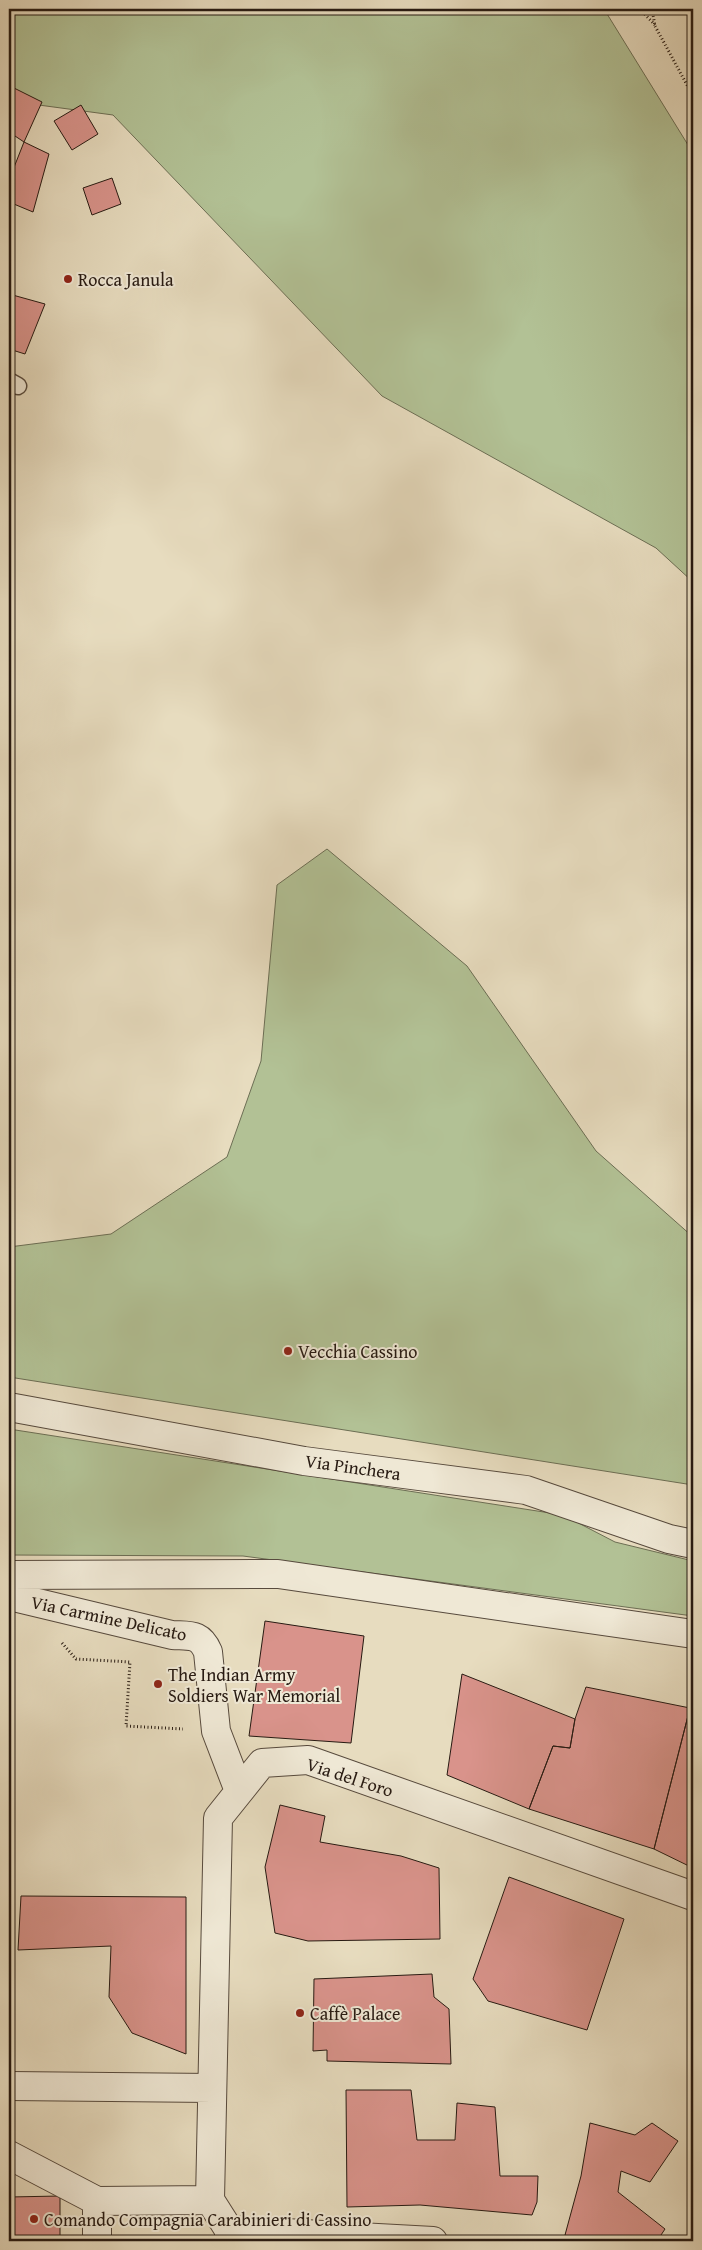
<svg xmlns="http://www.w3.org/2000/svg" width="702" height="2250" viewBox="0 0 702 2250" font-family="'Gentium Book Plus',serif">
	<rect width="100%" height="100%" fill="#e7dcbf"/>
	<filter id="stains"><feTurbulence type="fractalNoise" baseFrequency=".004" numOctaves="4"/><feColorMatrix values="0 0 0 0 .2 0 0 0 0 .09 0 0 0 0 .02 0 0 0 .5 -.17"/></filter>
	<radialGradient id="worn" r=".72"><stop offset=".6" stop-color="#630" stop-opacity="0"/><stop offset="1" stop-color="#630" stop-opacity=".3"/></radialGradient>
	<path fill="#b2c195" stroke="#6c6e54" d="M9,9H604L693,153V582L656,548L382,396L113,115L9,101Z
		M327,849L467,966L596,1151L693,1237V1485L9,1377V1247L111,1234L227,1157L261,1061L277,885Z
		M9,1429L563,1515L615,1542L693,1561V1616L243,1556L9,1555Z"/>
	<path fill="#d9938b" stroke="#271a12" d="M12,87L42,102L24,142L9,132V93Z
		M81,105L98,134L72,150L54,121Z
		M24,142L49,154L33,212L9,202V180Z
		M112,178L121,204L92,215L83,188Z
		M9,294L45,304L25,354L9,349Z
		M265,1621L364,1636L351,1743L249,1736Z
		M462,1674L575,1719L570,1748L553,1746L529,1809L447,1775Z
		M586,1687L690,1708L654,1849L529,1809L553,1746L570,1748L575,1719Z
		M690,1708L693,1709V1868L654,1849Z
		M9,1728H14L10,1832H9Z
		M280,1805L325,1816L320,1842L401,1856L439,1868L440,1939L308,1941L275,1933L265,1867Z
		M509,1877L624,1919L587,2030L488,2001L473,1979Z
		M21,1896L186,1897V2054L132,2033L109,1997L111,1946L18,1950Z
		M432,1974L434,1997L449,2009L451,2064L327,2061V2050L313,2051L314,1979Z
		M346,2090H411L417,2140H455L457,2103L495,2107L500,2176H538L537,2202L532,2215L420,2205L347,2207Z
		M590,2123L635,2135L652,2123L678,2141L650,2182L621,2171L618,2192L665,2229L657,2241H582L565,2235L581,2176Z
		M60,2196V2241H9V2197Z
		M148,2238H182V2241H148Z"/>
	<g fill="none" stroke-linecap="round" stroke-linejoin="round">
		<g stroke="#574a3d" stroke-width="19">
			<path id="service" d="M9,381L18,386"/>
		</g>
		<g stroke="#574a3d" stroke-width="30">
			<path id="minor" d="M9,1407L304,1461L526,1490L669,1539L693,1544
				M9,1575L278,1574L693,1634
				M9,1596L172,1635C190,1636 200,1633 208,1652L216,1731L239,1791
				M9,2086L212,2088
				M9,2155L97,2201L210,2200L229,2230V2241
				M210,2200L218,1818L262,1763L308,1760L693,1896
				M229,2230L433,2241
				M97,2241V2201"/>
		</g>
		<path stroke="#271a12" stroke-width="3" stroke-dasharray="1 2.5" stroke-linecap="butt" d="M640,9L655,25
			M652,9L655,26L693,96
			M62,1643L76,1659L130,1662L126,1726L183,1729"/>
		<use href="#service" stroke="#efe8d5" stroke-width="16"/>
		<use href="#minor" stroke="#efe8d5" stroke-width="28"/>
	</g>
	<g fill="#8f2418" stroke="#efe8d5" stroke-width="2">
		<circle cx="68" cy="279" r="5"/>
		<circle cx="288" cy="1351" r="5"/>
		<circle cx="158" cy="1684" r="5"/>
		<circle cx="300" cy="2013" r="5"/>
		<circle cx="34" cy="2219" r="5"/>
	</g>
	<g text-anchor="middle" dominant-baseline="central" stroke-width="4" stroke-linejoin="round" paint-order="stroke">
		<g font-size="18" fill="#271a12" stroke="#efe8d5" text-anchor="start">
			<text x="78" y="279">Rocca Janula</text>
			<text x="298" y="1351">Vecchia Cassino</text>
			<text x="168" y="1674">The Indian Army<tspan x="168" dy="21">Soldiers War Memorial</tspan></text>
			<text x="310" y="2013">Caffè Palace</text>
			<text x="44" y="2219">Comando Compagnia Carabinieri di Cassino</text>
		</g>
		<g font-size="18" fill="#271a12" stroke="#efe8d5">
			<text transform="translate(353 1467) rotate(8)">Via Pinchera</text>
			<text transform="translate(109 1618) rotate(12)">Via Carmine Delicato</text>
			<text transform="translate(350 1777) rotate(18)">Via del Foro</text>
		</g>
	</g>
	<rect width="702" height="2250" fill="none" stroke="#e7dcbf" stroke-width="30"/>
	<rect x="10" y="10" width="682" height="2230" fill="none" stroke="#271a12" stroke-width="2.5"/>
	<rect x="15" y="15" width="672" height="2220" fill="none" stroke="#271a12"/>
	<rect width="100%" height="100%" filter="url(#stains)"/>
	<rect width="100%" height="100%" fill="url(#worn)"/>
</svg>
